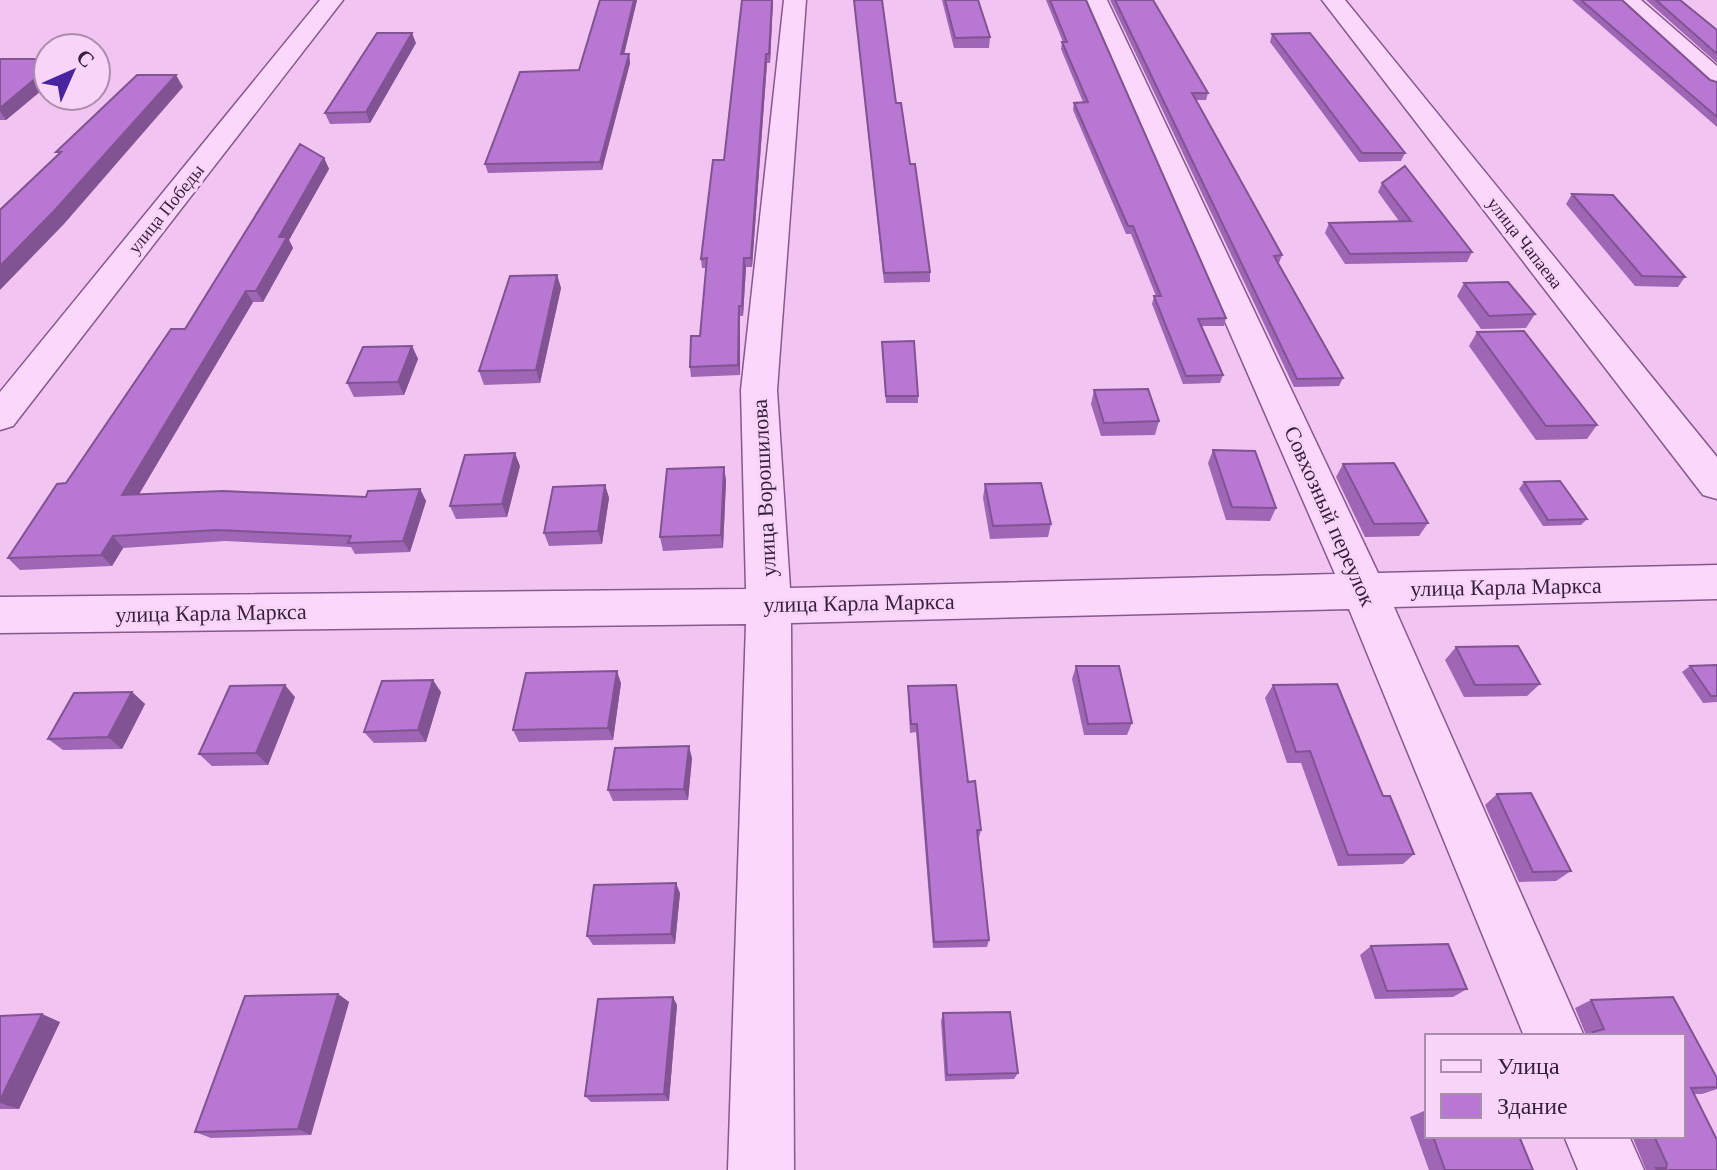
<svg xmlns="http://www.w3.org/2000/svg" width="1717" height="1170" viewBox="0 0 1717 1170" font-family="'Times New Roman',serif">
	<rect width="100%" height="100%" fill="#f1c4f1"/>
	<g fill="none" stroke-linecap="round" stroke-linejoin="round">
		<g stroke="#85598e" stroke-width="3">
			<path id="minor" d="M320,0H343L13,426L0,430V392Z
				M784,0H806L777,390L790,588L1335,574L1085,0H1107L1378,573L1717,565V599L1394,607L1584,1036H1524L1349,609L791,623L794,1170H728L746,624L0,633V597L746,589L741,390Z
				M1322,0H1345L1717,457V499L1703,495Z
				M1617,0H1641L1717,66V87L1708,84Z
				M1564,1136H1629L1644,1170H1578Z"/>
		</g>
		<use href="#minor" fill="#fbd8fb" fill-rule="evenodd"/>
	</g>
	<path fill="#9e66b5" d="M600,0H637L624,54H629L630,63L602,170L488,173L485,164L579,70Z
		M742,0H773L770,63H767L752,267H746L743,316H740V375L691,377L690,367L700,336L706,268H702L701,259L724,160Z
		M854,0L896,103L910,164L930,272V282L884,283Z
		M942,0H978L990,37L989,48H954Z
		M1046,0H1086L1226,318L1224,326H1202L1223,375L1220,383L1183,384L1152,304L1154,296H1156L1131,234H1126L1073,110L1074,103L1083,102L1061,49L1062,42H1063Z
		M1110,0H1153L1208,93L1206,100H1196L1282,255L1279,263H1278L1343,378L1339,386L1294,387Z
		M1572,0H1622L1710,80L1717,82V127Z
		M1646,0H1680L1717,30V63Z
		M1272,34L1405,153L1401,161L1359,162L1270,42Z
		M416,43L370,123L330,124L325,113Z
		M0,59H48V85L6,120H0Z
		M324,158L329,169L289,240L293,248L263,302H253L139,494L366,497L420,489L426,501L410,552L355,554L351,547L225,541L123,548L112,566L20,570L8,558L185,329Z
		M1382,183L1472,252L1467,262L1345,264L1325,233L1329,223L1399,221L1378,192Z
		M1572,194L1685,277L1678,287L1635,286L1566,204Z
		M557,275L561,288L540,383L484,385L479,371Z
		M1464,283L1535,314L1526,328L1481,329L1457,296Z
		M1477,332L1597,425L1587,439L1536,440L1469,346Z
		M882,342L918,396V403H886Z
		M412,346L418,359L404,395L354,397L347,383Z
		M1094,390L1159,421L1155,435L1101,436L1091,404Z
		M1213,450L1276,508L1270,521L1226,520L1208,463Z
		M1343,464L1428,523L1419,536L1365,537L1336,477Z
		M520,466L507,517L456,519L450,506Z
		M724,467L726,481L723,548L663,551L660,537Z
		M1524,482L1587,519L1581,525L1543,526L1519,489Z
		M985,484L1051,524L1048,537L990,539L983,498Z
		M605,485L609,498L602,544L549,546L544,533Z
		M1456,647L1540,684L1527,696L1464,697L1445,660Z
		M1717,665V702L1703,703L1682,672L1690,666Z
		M1076,666L1132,723L1127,735H1084L1072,679Z
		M621,683L613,740L519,742L513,730Z
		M1273,685L1383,796L1414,854L1403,864L1338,866L1301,763H1287L1265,698Z
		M908,686L968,782L981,830L979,837H978L989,940L987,947L933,948L916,732L910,733L908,695Z
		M132,692L145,704L122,749L63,750L48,739Z
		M441,692L426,742L374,743L364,732Z
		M295,697L268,765L212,766L199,754Z
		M692,758L688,800L613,801L608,790Z
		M1497,794L1571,871L1556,881L1519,882L1485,805Z
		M680,893L675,944L593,945L587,936Z
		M1371,946L1467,989L1453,997L1375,999L1360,955Z
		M338,994L349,1002L311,1135L211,1138L195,1132Z
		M1673,997L1717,1078V1089L1702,1094H1694L1717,1140V1170H1646L1632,1136H1683V1036H1583L1586,1035L1575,1008L1591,1000Z
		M677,1005L669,1101L591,1102L585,1096Z
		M943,1013L1018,1073L1014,1079L945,1081L941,1021Z
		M0,1016L60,1022L19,1109H0Z
		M1424,1111H1427V1136H1519L1533,1170H1429L1410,1117Z"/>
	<path fill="#815393" d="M634,0H637L622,63L621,54Z
		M772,0H773L770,63L769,54Z
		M412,33L416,43L370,123L366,112Z
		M629,54L630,63L602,170L600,162Z
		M766,54L767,63L752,267L751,258Z
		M48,68V85L6,120L0,111V108Z
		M176,75L183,87L64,224L0,290V266Z
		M324,158L329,169L289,240L293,248L263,302L256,291L279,237Z
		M744,258L746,267L743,316L742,306Z
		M557,275L561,288L540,383L536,370Z
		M246,291L253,302L132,506L122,495Z
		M739,306L740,316V375L738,365Z
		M412,346L418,359L404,395L398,382Z
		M515,453L520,466L507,517L502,504Z
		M724,467L726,481L723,548L721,535Z
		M605,485L609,498L602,544L598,531Z
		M420,489L426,501L410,552L403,541Z
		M113,536L123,548L112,566L101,555Z
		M617,671L621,683L613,740L608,728Z
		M433,680L441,692L426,742L418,730Z
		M285,685L295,697L268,765L256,753Z
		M132,692L145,704L122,749L108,737Z
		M689,746L692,758L688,800L684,789Z
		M676,883L680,893L675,944L671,934Z
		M338,994L349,1002L311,1135L298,1129Z
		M673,997L677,1005L669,1101L664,1094Z
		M42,1014L60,1022L19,1109L0,1103V1100Z"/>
	<path fill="#b877d2" stroke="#815393" stroke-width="2" d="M600,0H634L621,54H629L600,162L485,164L520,72L579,70Z
		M742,0H772L769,54H766L751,258H744L742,306H739L738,365L690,367L691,336H700L707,258L701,259L713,160H724Z
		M854,0H882L896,103H901L910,164H915L930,272L884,273Z
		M945,0H978L990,37L955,38Z
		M1050,0H1086L1226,318L1198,319L1223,375L1186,376L1154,296H1161L1133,226H1128L1074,103L1088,102L1062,42H1067Z
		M1115,0H1153L1208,93H1192L1282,255L1274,256L1343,378L1297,379Z
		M1581,0H1622L1710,80L1717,82V117Z
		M1656,0H1680L1717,30V54Z
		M377,33H412L366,112L325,113Z
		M1310,33L1405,153H1362L1272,34Z
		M0,59H48V68L0,108Z
		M137,75H176L55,210L0,266V210L61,152H56Z
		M300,144L324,158L279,237H287L256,291H246L122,495L223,491L366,497L368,491L420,489L403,541L348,543L351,536L217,530L113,536L101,555L8,558L57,484L66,483L171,329H185Z
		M1405,166L1472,252L1350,254L1329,223L1411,221L1382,183Z
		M1572,194L1613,195L1685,277L1642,276Z
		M557,275L536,370L479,371L510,276Z
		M1508,282L1535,314L1489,316L1464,283Z
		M1524,331L1597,425L1546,426L1477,332Z
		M914,341L918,396H886L882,342Z
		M412,346L398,382L347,383L363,347Z
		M1148,389L1159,421L1104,423L1094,390Z
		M1213,450L1255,451L1276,508L1232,507Z
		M515,453L502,504L450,506L465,455Z
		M1394,463L1428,523L1374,524L1343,464Z
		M724,467L721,535L660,537L667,469Z
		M1560,481L1587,519L1548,520L1524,482Z
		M1041,483L1051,524L993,526L985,484Z
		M605,485L598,531L544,533L553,487Z
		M1518,646L1540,684L1475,685L1456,647Z
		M1717,665V696H1711L1690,666Z
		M1076,666H1119L1132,723L1088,724Z
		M617,671L608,728L513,730L526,673Z
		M433,680L418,730L364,732L382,681Z
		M1337,684L1383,796H1390L1414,854L1348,855L1310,751L1296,752L1273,685Z
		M285,685L256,753L199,754L230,686Z
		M956,685L968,782L975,781L981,830H977L989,940L934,942L917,724H911L908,686Z
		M132,692L108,737L48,739L74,693Z
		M689,746L684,789L608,790L615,748Z
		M1531,793L1571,871L1533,872L1497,794Z
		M676,883L671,934L587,936L594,885Z
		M1448,944L1467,989L1387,991L1371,946Z
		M338,994L298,1129L195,1132L245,996Z
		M673,997L664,1094L585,1096L598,999Z
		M1673,997L1717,1078V1087L1691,1088L1717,1140V1170H1657L1656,1168H1666L1667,1164L1654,1136H1683V1036H1595L1593,1032L1604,1029L1591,1000Z
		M1010,1012L1018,1073L947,1075L943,1013Z
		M42,1014L0,1100V1016Z
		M1433,1136H1519L1533,1170H1445Z"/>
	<g text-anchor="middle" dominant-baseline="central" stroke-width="6" stroke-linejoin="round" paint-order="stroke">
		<g font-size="18" fill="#361e3d" stroke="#f8d5f8">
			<text transform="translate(166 209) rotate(-51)">улица Победы</text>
			<text transform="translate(1525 243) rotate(52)">улица Чапаева</text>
		</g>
		<g font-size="22" fill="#361e3d" stroke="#f8d5f8">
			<text transform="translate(764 488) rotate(-93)">улица Ворошилова</text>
			<text transform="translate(1330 516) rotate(66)">Совхозный переулок</text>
			<text transform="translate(1506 587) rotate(-1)">улица Карла Маркса</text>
			<text transform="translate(859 603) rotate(-1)">улица Карла Маркса</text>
			<text transform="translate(211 613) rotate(-1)">улица Карла Маркса</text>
		</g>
	</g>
	<rect x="1425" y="1034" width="260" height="104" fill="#f8d5f8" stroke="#aa8cad" stroke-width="2"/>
	<rect x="1441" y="1060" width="40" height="12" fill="#fbd8fb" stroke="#aa8cad" stroke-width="2"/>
	<text x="1497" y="1074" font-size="24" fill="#361e3d">Улица</text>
	<rect x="1441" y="1094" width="40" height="24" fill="#b877d2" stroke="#aa8cad" stroke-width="2"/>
	<text x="1497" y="1114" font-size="24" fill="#361e3d">Здание</text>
	<g transform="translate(72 72) rotate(45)"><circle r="38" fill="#f8d5f8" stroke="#aa8cad" stroke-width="2"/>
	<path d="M0-6L14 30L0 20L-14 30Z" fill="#4824a1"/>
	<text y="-12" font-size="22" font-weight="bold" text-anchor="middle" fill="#361e3d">С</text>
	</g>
</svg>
